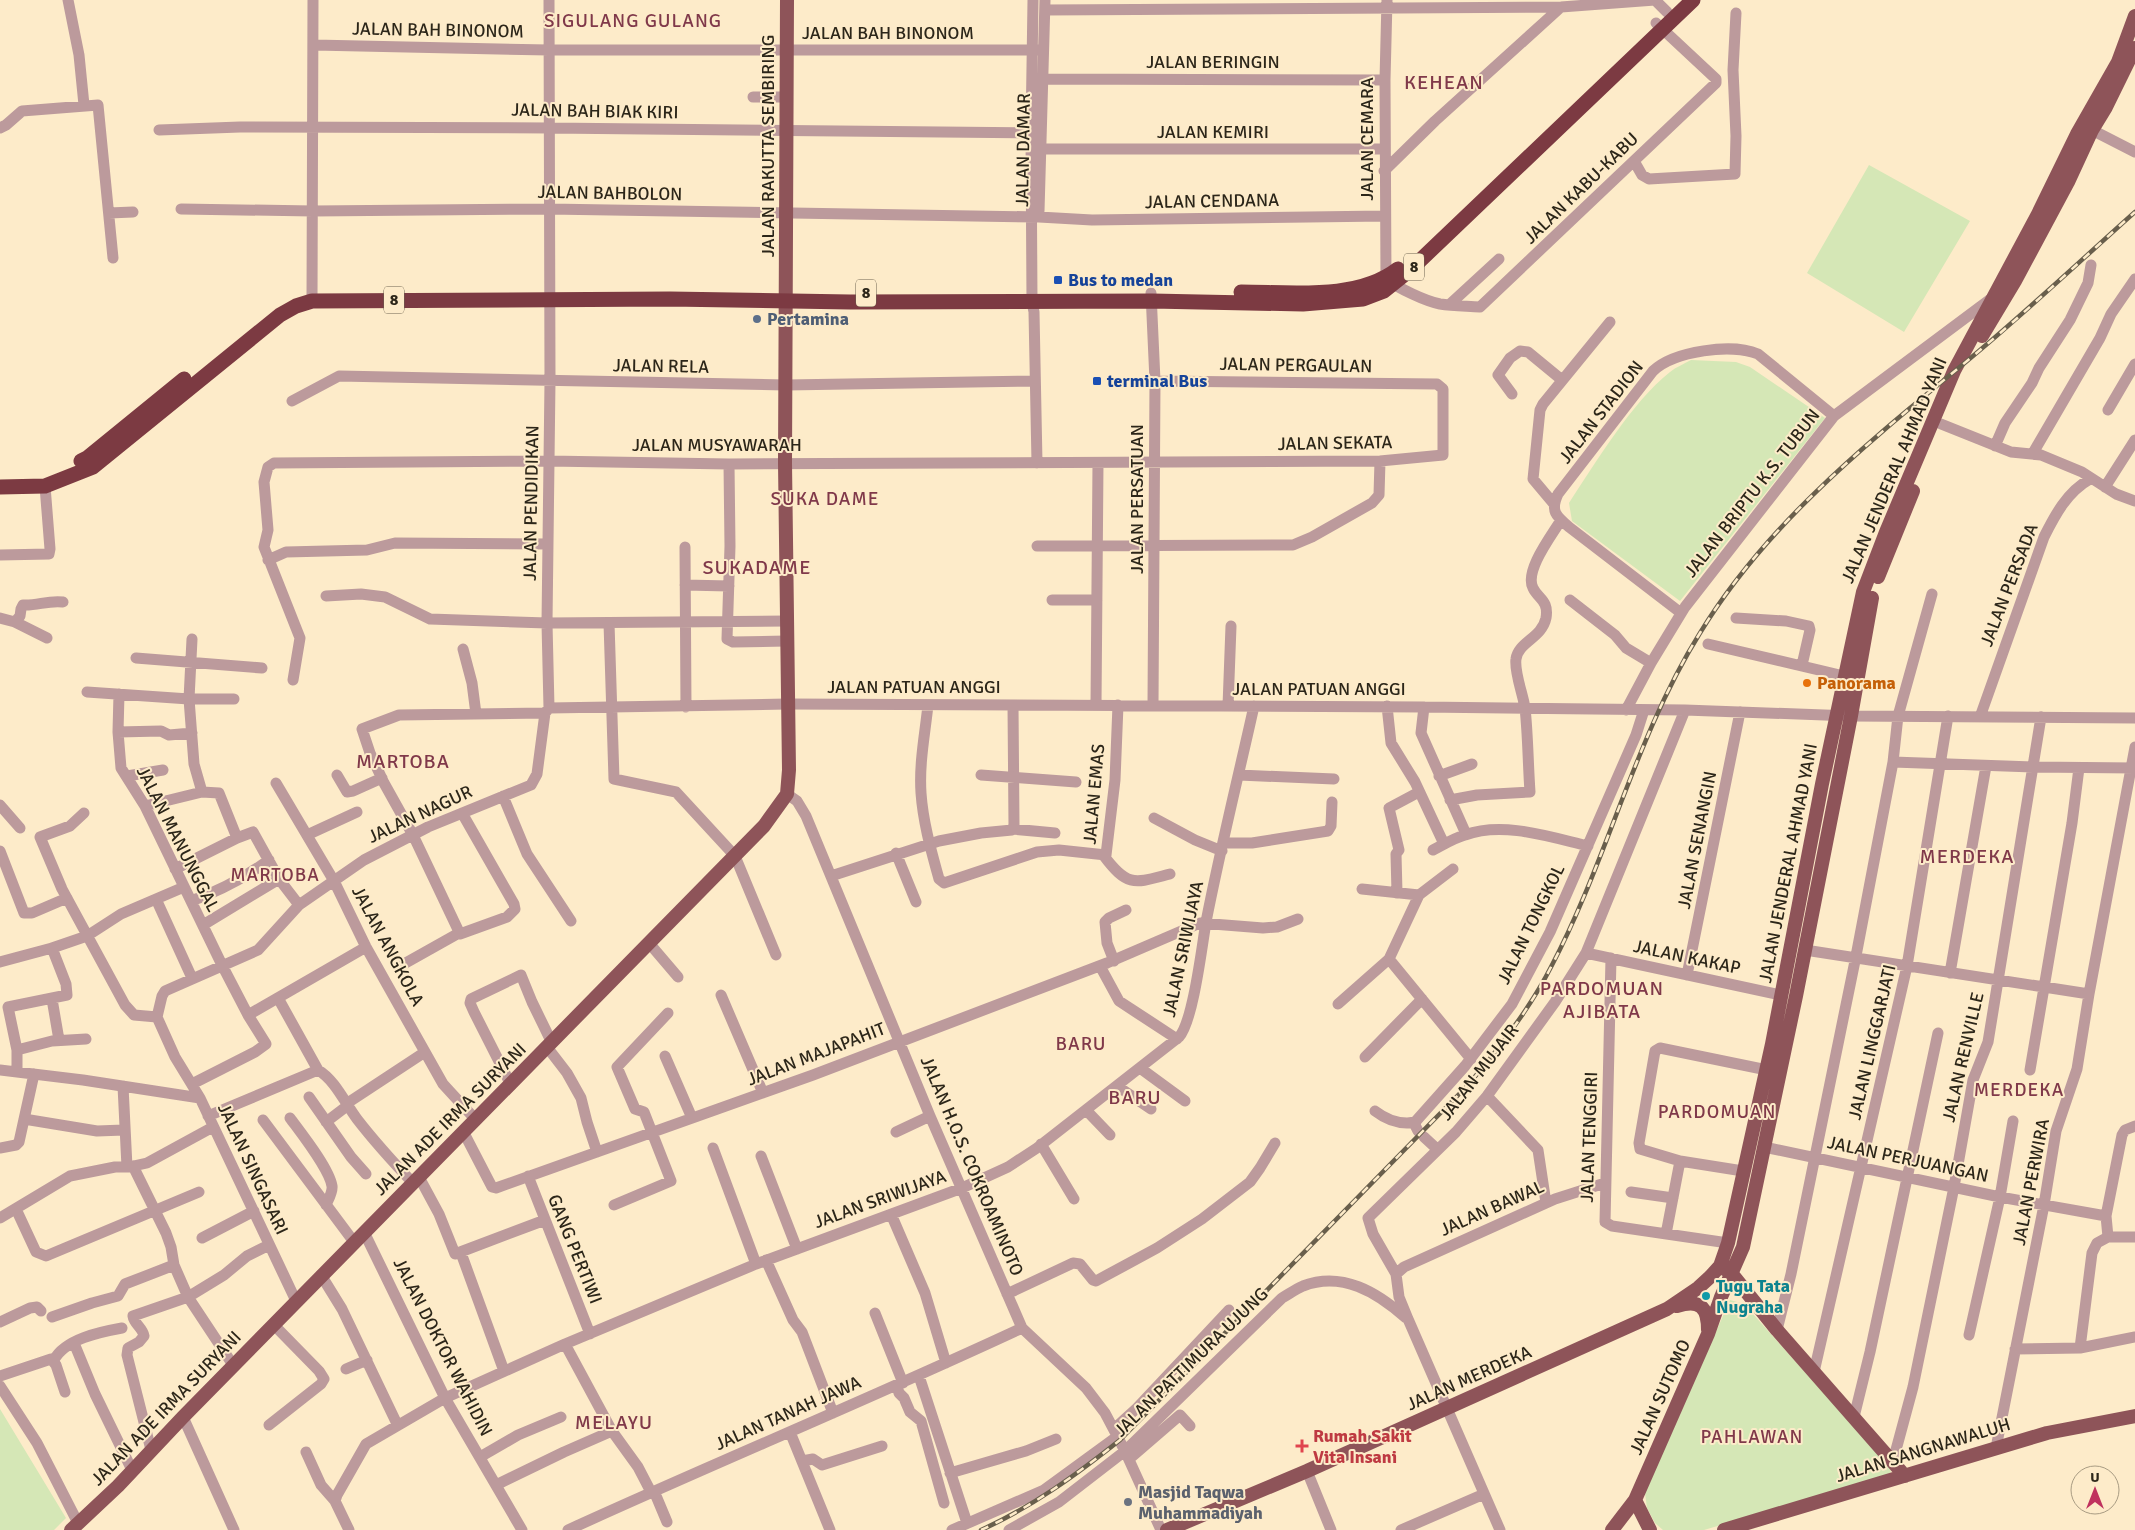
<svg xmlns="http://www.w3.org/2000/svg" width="2135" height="1530" viewBox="0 0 2135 1530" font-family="Signika,sans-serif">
	<rect width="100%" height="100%" fill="#fdebc9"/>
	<path fill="#d5e7b6" d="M1869,165L1970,221L1904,332L1807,273Z
		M1691,360L1736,362L1750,367L1825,418L1680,601L1572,521L1569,503C1596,462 1632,402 1670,372C1676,367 1684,364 1691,360Z
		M1730,1300L1744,1304L1891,1468L1890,1475L1704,1530H1663L1655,1523L1647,1508L1645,1493Z
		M0,1409L66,1518L54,1530H0Z"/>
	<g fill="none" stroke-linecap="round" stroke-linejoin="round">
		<path stroke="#bc9a9c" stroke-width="11" d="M68,0L79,55L84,105
			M1033,0L1031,133L1032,302L1034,312L1037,463
			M1387,0L1385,80L1386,279C1398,288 1425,301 1440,304C1453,306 1467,306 1480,307L1716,83V79L1656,23
			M1045,10L1561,7L1655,0L1667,12
			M314,45L549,50H1042
			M1042,79L1385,80
			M753,97H787
			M0,128L6,125L22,111L98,105L113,258
			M159,130L240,127L550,128L1031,133
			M2092,130L2135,152
			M1041,149H1385
			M1634,161L1642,175L1649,179L1735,174L1736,136L1733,70L1736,13
			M1384,171L1435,121L1561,7
			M181,209L313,211L549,209L1039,217L1092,220L1385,216
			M1039,211L1045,0
			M109,213L133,212
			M1151,293L1155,381L1153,705
			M312,301L313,0
			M1449,305L1499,259
			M1512,394L1498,375L1510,358L1520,351L1528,352L1562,380
			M292,401L339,376L786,385L1035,381
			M2108,410L2135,364
			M1941,424L2011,452L2041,455L2082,472L2116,494L2135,501
			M1995,446L2005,423L2032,383L2039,368L2070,320L2088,283L2091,265
			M2033,453L2100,338L2111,314L2135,279
			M729,464L730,546L727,639L733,642L786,641
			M2105,487L2135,440
			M1554,504L1533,479L1540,410L1543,404L1610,322
			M1037,546L1293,545L1312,537L1372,503L1379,495L1380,461
			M685,547L686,707
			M0,555L49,554L50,549L45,486
			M268,560L286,552L367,550L395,543L548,544
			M685,585L729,586
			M326,596L361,594L385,597L430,619L547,623L786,621
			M1052,600H1097
			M1570,600L1615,635L1626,648L1651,663
			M1681,613L1569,527C1556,516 1550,511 1558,494L1653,371C1674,351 1732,343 1758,354L1834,416
			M0,618L15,622L47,638
			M1736,618L1786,621L1809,626L1810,630L1802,665
			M15,622L20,616L21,609L23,605C37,606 48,600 63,602
			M609,623L614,779L676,792L735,856L776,955
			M192,639L189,699L194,764L202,792
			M1708,644L1844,676
			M463,649L472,683L476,714
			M136,658L262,668
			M293,680L300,638L264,547L268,530L264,482L268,467L274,463L549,461L729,464L1380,461L1443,455V389L1437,384L1155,381
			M87,692L189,699H234
			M119,694L118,732L121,768L145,806L222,965L248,1015L266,1044L255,1052L192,1084
			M928,705C925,734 919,763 921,793C923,822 931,850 939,879L944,883L1037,852L1059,850L1106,855L1115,780L1118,705
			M1096,705L1098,463
			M1228,706L1231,626
			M1387,706L1391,743L1415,782L1444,844
			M1424,707L1421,733L1466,834
			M549,708L547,623L550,381L549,0
			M1626,710L1651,663L1685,607L1834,416L1992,298
			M1980,717L2044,537C2055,515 2067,492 2090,479
			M118,732L161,731L169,735L192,733
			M1893,762L2033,767L2135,768
			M337,775L347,792L353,791L382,778
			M981,775L1076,782
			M1239,775L1334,779
			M127,776L163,770
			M1439,776L1472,764
			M276,783L334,881L366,947L443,1084L476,1120
			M787,794L797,801L806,816L930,1116L1022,1328L1086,1388L1105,1413L1125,1451L1161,1530
			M503,796L527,854L571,921
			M1450,800L1477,795L1530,792C1528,764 1528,735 1525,708C1523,694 1514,672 1516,659C1518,642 1542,638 1546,618C1549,600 1538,599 1533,588C1524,571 1552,535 1561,520
			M0,805L20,828
			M145,806L202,792L219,793L237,838
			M84,813L70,826L40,837L62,889L125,1005L134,1015L157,1017
			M462,813L514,904L515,909L507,917L460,934L413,835L384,783L370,753L362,729L399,715L545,713
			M1154,818L1195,840L1222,851
			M1012,829L1055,833
			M307,835L357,812
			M1224,843H1252L1328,831L1331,826L1332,802
			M1433,850C1443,845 1454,838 1465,835C1503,821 1550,837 1588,846
			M0,851L24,913H32L67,898
			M896,853L916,902
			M1104,856C1128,888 1135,883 1170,874
			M175,869L237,838L253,832L279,879L299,905
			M831,876L939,841L981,833L1012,830L1014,825L1013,705
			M1362,889L1419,895
			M1397,893L1396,854L1399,850L1389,808L1419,792
			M156,899L192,978
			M191,901C220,891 244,878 269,860
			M203,925L279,879
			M649,943L678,977
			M1805,950L2089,994
			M1586,953L1781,995
			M1611,958L1605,1222L1612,1226L1728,1243
			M1389,959L1471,1059
			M1114,961L1107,943L1105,922L1109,918L1126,910
			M0,962L52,948
			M402,965L459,933
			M1100,966L1119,1001L1177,1039
			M1950,973L1986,766
			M1687,975L1740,712
			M721,995L763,1093
			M278,998L318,1070
			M52,999L59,1040
			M1338,1004L1389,959L1419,895L1453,869
			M248,1015L366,947
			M547,1047L567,1073L581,1098L587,1122L597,1152
			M17,1050L52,1041L86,1039
			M665,1056L692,1118
			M1365,1057L1422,999
			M1140,1068L1185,1101
			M0,1070L83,1080L200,1098L296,1301
			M2030,1070L2072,823L2079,768
			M17,1072V1050L8,1007L67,995L66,984L52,948L87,936L121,914L184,887
			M511,1085L474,1012L470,1003L471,999L521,975L532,1002L552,1043
			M123,1086L127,1167
			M1117,1086L1151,1109
			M1487,1096L1538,1150L1546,1203
			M309,1097L351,1157L366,1174
			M200,1098L175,1057L157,1017L162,996L165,991L258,950L299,905L364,860L428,827L531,785L537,774L545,713L549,708L787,704L1424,707L1685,710L1851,716L2135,718
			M346,1104L425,1052
			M1086,1110L1110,1135
			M1375,1111C1388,1121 1401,1125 1416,1122
			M208,1116L318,1070C335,1080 345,1103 357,1119C374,1141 393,1162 413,1183
			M290,1118C301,1133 329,1168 332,1186C333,1192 328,1200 326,1205
			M24,1119L97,1131L124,1130
			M263,1120L354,1242
			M326,1122L347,1106
			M2135,1126L2125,1130L2122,1135L2106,1216L2108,1237H2135
			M1418,1131L1415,1125L1416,1121L1465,1066L1512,1004L1550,932L1636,735L1644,710
			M896,1132L930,1116
			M464,1133L492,1187L496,1188L813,1075L1107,963L1200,923L1263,928L1277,927L1298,919
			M1424,1137L1437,1149
			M1041,1144L1074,1199
			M1764,1147L2000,1197L2106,1216
			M0,1148L16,1145L19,1142L34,1074
			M713,1148L756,1264
			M761,1156L797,1249
			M133,1166L166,1233L171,1247L174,1265L188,1297L233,1365
			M1743,1171L1680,1161L1640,1149L1639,1143L1655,1051L1660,1048L1767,1070
			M528,1176L590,1334
			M419,1177L439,1214L455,1254L545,1220
			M1631,1192L1673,1198
			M614,1205L671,1181L644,1112L635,1109L617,1067L668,1013
			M16,1209L36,1252L46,1256L199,1192
			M891,1214L925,1293L946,1363
			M0,1218L70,1176L115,1167H129L147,1163L213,1127
			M364,1232L445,1398L522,1530
			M1666,1234L1680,1161
			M202,1238L254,1211
			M461,1253L504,1371
			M766,1260L793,1320L802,1332L833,1413
			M1396,1274L1404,1267L1555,1199L1605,1183
			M321,1275L342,1309L397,1424
			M1007,1294L1073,1263L1080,1264L1093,1280L1096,1281L1157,1248L1202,1219L1250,1182L1260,1168L1275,1143
			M875,1313L903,1383
			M52,1317L92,1303L118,1296L125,1284L174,1265
			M0,1322L30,1308L37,1307L41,1311
			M1777,1330L1791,1274L1856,956L1893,762L1898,716L1932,594
			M1969,1335L2000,1197L2013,1121
			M74,1343L95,1394L132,1470
			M565,1344L612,1431L638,1467L651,1492
			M2080,1348L2092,1253L2097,1243L2108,1237
			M2015,1349L2080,1348L2135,1337
			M54,1360C65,1339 100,1332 122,1328
			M346,1369L367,1360
			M1814,1372L1907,966L1948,716
			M0,1376L51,1359L56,1365L65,1392
			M919,1376L967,1523
			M0,1386L37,1443L78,1523
			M897,1386L899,1393L904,1398L910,1412L921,1421L944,1503
			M183,1417L234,1530
			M1854,1417L1870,1352L1938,1033
			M269,1425L321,1384L324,1379L319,1371L273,1324
			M1114,1429L1137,1408L1229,1310
			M790,1432L830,1530
			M1996,1448L2044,1205L2056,1131L2077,1069L2089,994L2135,747
			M151,1450L127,1355L128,1348L139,1342L144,1336C143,1328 134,1324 133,1316L188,1297L224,1275L247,1256L269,1245
			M306,1452L321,1485L335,1501
			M480,1457L518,1435L561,1417
			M1129,1459L1180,1415L1190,1426
			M802,1461L813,1459L822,1465L882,1446
			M1893,1461L1913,1387L1954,1187L1973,1080L1988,1042L2041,717
			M1307,1471L1331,1530
			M950,1473L1026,1451L1056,1439
			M496,1485L564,1452L612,1431
			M654,1491L667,1522
			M349,1530L335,1501L337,1495L366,1444L445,1398L565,1344L756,1264L962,1188L1008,1167L1037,1148L1179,1037C1193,1022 1202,946 1206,922C1220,850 1238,778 1254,706
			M568,1530C719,1461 872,1398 1022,1328
			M952,1530L1044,1490L1118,1436
			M1009,1530L1059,1502L1125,1451L1282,1298C1289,1294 1296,1289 1303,1286C1342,1271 1377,1292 1406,1318
			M1401,1530L1484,1494
			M1500,1530L1408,1319L1399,1297L1396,1274L1373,1234L1368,1218L1456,1132L1487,1096L1555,1002L1586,953L1685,710"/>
		<path stroke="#8e5459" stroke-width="14" d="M1982,336L2015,281L2068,182L2092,130L2106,107L2135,48
			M1878,577L1913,491
			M1725,1269L1732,1274L1777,1330L1905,1476
			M1677,1306C1700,1299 1708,1307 1708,1330
			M1635,1500L1650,1530
			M71,1530L118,1486L183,1417L764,826L787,794L789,770L785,463L787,0
			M1167,1530L1307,1471L1667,1309L1698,1288L1710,1277L1720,1266L1728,1243L1772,1044L1822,784L1863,592L1886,532L1954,371L2038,214L2077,134L2118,62L2135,16
			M1612,1530L1635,1500L1708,1334L1721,1297L1743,1247L1796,996L1851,716L1872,598
			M1724,1530L2047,1433L2135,1416"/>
		<path stroke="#7c3a42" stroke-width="15" d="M1241,292C1291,292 1357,301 1398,269
			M81,461L87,458L184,379
			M0,487L45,486L93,467L280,315L296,306L312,301L670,299L850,302L1152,301L1303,304L1363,299L1384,291L1409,271L1693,0"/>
		<g stroke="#695f4c" stroke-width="4.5">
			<path id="rail" d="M981,1530C1032,1507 1076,1475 1120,1440L1467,1086C1499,1049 1529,1010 1551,967C1608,859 1635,737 1700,633C1767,523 1869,442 1967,361C2024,314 2079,262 2135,212"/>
		</g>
		<use href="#rail" stroke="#fdebc9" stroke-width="2.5" stroke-dasharray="8" stroke-linecap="butt"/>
	</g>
	<g fill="#1a4fb4" stroke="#fdebc9" stroke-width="2">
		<rect x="1053" y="275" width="10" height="10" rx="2.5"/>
		<rect x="1092" y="376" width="10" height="10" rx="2.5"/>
	</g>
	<circle fill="#5c6f8a" stroke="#fdebc9" stroke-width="2" cx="757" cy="319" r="5"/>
	<circle fill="#e8710a" stroke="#fdebc9" stroke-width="2" cx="1807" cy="683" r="5"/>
	<circle fill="#0f9aa8" stroke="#fdebc9" stroke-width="2" cx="1706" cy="1296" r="5"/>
	<path fill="#e0444e" stroke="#fdebc9" stroke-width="2" d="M1299.5 1438.5h5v5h5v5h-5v5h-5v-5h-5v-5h5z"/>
	<circle fill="#6b7280" stroke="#fdebc9" stroke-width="2" cx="1128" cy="1502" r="5"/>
	<g text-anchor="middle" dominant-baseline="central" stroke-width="4" stroke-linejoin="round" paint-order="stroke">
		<g fill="#fdebc9" stroke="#6b614e" stroke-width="1">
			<rect x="1404" y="253.5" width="20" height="27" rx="4"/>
			<rect x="856" y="279.5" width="20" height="27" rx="4"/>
			<rect x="384" y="286.5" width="20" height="27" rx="4"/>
		</g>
		<g font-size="16" font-weight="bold" fill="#2c2619">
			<text x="1414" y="267">8</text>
			<text x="866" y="293">8</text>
			<text x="394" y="300">8</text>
		</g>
		<g font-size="18" fill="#2c2619" stroke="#fdebc9">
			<text transform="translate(438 30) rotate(1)">JALAN BAH BINONOM</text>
			<text x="888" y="33">JALAN BAH BINONOM</text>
			<text x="1213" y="62">JALAN BERINGIN</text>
			<text transform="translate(595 111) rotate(1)">JALAN BAH BIAK KIRI</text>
			<text x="1213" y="132">JALAN KEMIRI</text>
			<text transform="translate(1367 139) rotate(-90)">JALAN CEMARA</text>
			<text transform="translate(768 146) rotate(-90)">JALAN RAKUTTA SEMBIRING</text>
			<text transform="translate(1023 150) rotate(-89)">JALAN DAMAR</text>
			<text transform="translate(1581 188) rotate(-44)">JALAN KABU-KABU</text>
			<text transform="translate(610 193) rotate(1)">JALAN BAHBOLON</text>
			<text transform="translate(1212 201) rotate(-1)">JALAN CENDANA</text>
			<text transform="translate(1296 365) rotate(1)">JALAN PERGAULAN</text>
			<text transform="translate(661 366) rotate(1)">JALAN RELA</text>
			<text transform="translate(1601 412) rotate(-52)">JALAN STADION</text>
			<text transform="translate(1335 443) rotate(-1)">JALAN SEKATA</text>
			<text x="717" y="445">JALAN MUSYAWARAH</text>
			<text transform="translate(1894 470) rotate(-67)">JALAN JENDERAL AHMAD YANI</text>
			<text transform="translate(1752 493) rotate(-52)">JALAN BRIPTU K.S. TUBUN</text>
			<text transform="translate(1137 499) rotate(-90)">JALAN PERSATUAN</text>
			<text transform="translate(531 503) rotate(-89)">JALAN PENDIDIKAN</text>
			<text transform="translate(2009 585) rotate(-69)">JALAN PERSADA</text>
			<text x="914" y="687">JALAN PATUAN ANGGI</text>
			<text x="1319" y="689">JALAN PATUAN ANGGI</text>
			<text transform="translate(1094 794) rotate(-85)">JALAN EMAS</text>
			<text transform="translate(420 814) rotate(-25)">JALAN NAGUR</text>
			<text transform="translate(178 839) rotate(63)">JALAN MANUNGGAL</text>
			<text transform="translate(1697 840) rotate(-79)">JALAN SENANGIN</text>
			<text transform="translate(1788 863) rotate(-79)">JALAN JENDERAL AHMAD YANI</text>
			<text transform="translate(1531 924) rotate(-64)">JALAN TONGKOL</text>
			<text transform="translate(388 946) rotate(62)">JALAN ANGKOLA</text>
			<text transform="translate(1183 949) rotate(-78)">JALAN SRIWIJAYA</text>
			<text transform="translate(1687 957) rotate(12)">JALAN KAKAP</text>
			<text transform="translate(1872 1042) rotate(-77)">JALAN LINGGARJATI</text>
			<text transform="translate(816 1054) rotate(-21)">JALAN MAJAPAHIT</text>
			<text transform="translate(1963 1057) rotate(-77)">JALAN RENVILLE</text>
			<text transform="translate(1479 1072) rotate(-52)">JALAN MUJAIR</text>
			<text transform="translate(450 1119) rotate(-45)">JALAN ADE IRMA SURYANI</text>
			<text transform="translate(1589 1137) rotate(-88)">JALAN TENGGIRI</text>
			<text transform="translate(1908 1159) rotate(12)">JALAN PERJUANGAN</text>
			<text transform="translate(972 1166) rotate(67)">JALAN H.O.S. COKROAMINOTO</text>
			<text transform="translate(253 1169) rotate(65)">JALAN SINGASARI</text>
			<text transform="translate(2031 1182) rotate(-79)">JALAN PERWIRA</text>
			<text transform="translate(880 1199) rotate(-20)">JALAN SRIWIJAYA</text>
			<text transform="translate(1492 1208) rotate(-24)">JALAN BAWAL</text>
			<text transform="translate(575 1249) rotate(68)">GANG PERTIWI</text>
			<text transform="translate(443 1347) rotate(63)">JALAN DOKTOR WAHIDIN</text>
			<text transform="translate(1191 1362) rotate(-44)">JALAN PATTIMURA UJUNG</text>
			<text transform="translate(1469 1378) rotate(-24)">JALAN MERDEKA</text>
			<text transform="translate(1660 1397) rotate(-66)">JALAN SUTOMO</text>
			<text transform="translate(166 1408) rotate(-46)">JALAN ADE IRMA SURYANI</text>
			<text transform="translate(788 1413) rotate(-24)">JALAN TANAH JAWA</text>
			<text transform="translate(1923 1450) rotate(-17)">JALAN SANGNAWALUH</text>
		</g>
		<g font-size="18" font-weight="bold" fill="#164399" stroke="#fdebc9" text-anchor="start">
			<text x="1068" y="280">Bus to medan</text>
			<text x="1107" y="381">terminal Bus</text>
		</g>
		<g font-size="18" font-weight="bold" fill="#4e5e75" stroke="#fdebc9" text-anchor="start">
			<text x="767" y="319">Pertamina</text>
		</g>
		<g font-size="18" font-weight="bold" fill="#c56008" stroke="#fdebc9" text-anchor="start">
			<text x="1817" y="683">Panorama</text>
		</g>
		<g font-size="18" font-weight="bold" fill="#0d838f" stroke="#fdebc9" text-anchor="start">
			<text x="1716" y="1286">Tugu Tata<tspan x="1716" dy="21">Nugraha</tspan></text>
		</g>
		<g font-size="18" font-weight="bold" fill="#be3a42" stroke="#fdebc9" text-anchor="start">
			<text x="1313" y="1436">Rumah Sakit<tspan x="1313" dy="21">Vita Insani</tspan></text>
		</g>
		<g font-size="18" font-weight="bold" fill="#5b616d" stroke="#fdebc9" text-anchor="start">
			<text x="1138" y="1492">Masjid Taqwa<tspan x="1138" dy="21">Muhammadiyah</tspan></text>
		</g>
		<g font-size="19" letter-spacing="1" fill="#80394a" stroke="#fdebc9">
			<text x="633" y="21">SIGULANG GULANG</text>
			<text x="825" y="499">SUKA DAME</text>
			<text x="275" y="875">MARTOBA</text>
			<text x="1081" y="1044">BARU</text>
			<text x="2019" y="1090">MERDEKA</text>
			<text x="1717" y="1112">PARDOMUAN</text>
			<text x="1752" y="1437">PAHLAWAN</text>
		</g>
		<g font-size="20" letter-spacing="1" fill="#80394a" stroke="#fdebc9">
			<text x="1444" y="82">KEHEAN</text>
			<text x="757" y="567">SUKADAME</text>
			<text x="403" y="761">MARTOBA</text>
			<text x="1967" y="856">MERDEKA</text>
			<text x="1602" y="988">PARDOMUAN<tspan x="1602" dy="23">AJIBATA</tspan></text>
			<text x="1135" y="1097">BARU</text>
			<text x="614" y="1422">MELAYU</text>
		</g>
	</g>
	<g transform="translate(2095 1490)"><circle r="24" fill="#fdebc9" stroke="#a99c83"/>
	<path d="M0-4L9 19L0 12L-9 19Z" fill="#c0325e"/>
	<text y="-8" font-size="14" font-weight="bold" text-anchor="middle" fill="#2c2619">U</text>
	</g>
</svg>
